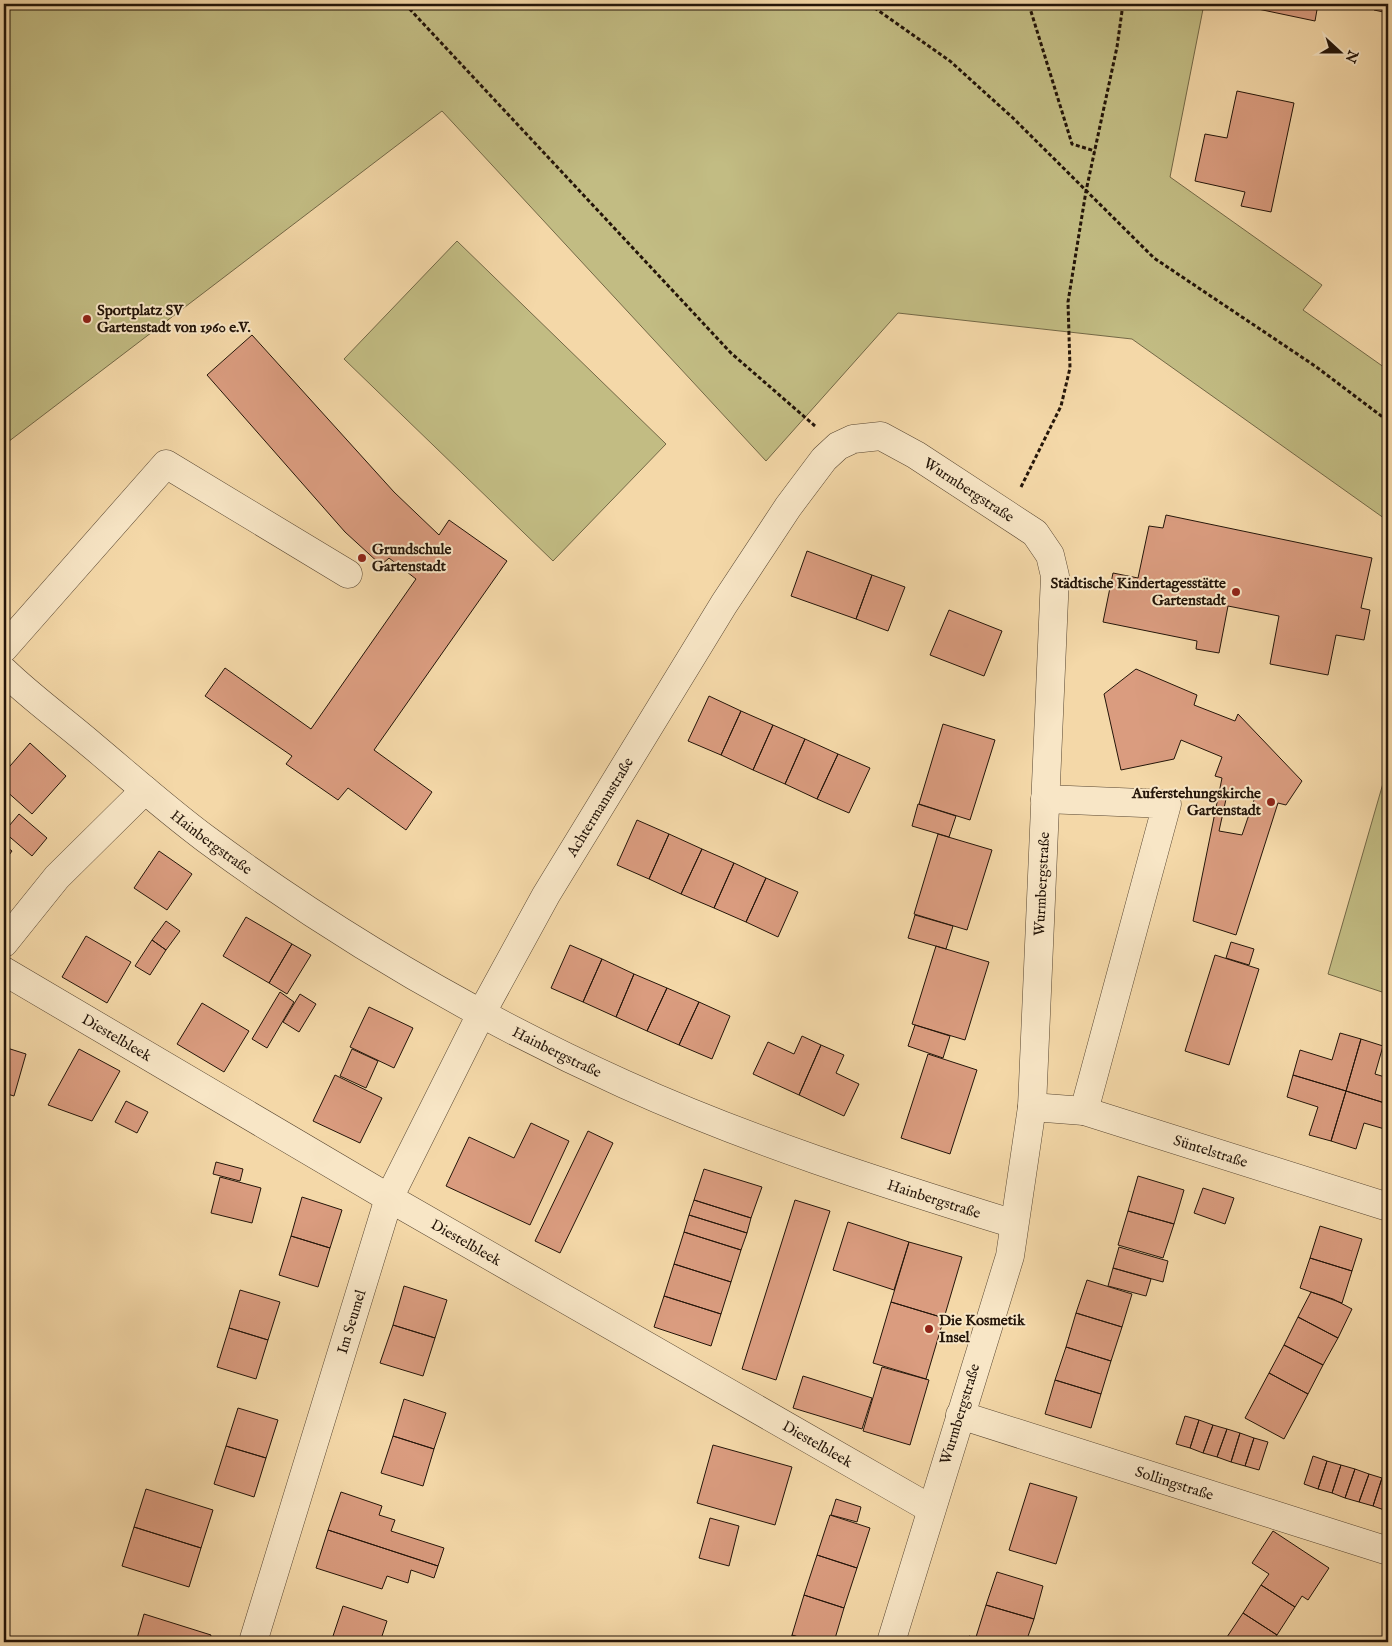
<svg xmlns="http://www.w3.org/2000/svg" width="1392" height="1646" viewBox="0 0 1392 1646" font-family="'IM FELL English',serif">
	<rect width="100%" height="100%" fill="#f4d8a8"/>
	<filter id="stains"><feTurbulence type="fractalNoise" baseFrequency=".004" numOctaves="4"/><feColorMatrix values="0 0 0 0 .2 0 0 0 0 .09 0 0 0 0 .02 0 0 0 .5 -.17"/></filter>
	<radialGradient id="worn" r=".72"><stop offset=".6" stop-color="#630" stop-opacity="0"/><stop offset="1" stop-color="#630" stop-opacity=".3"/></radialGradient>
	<path fill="#c2bc83" stroke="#736846" d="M4,4H1204L1170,177L1322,285L1303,310L1388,370V521L1132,339L898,313L766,461L442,111L4,445Z
		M457,241L666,444L553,561L344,359Z
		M1388,766V994L1328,974Z"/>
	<path fill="#da9c7f" stroke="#241509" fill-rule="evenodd" d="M1234,4H1318L1315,21Z
		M1376,4H1388V13L1374,10Z
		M1237,91L1294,103L1271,212L1241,206L1245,192L1195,181L1205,134L1227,138Z
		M252,335L394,492L439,535L449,520L507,561L374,750L432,792L406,830L348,788L338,800L286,764L292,756L205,696L225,668L311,729L416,579L389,558L381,565L345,532L207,375Z
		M1166,515L1372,558L1361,608L1370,610L1364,640L1336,635L1328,675L1270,664L1279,616L1228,606L1219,653L1196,649L1197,641L1103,622L1113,573L1138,578L1149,526L1163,528Z
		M807,551L872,575L856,619L791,596Z
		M872,575L905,587L888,631L856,619Z
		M949,610L1002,631L984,676L930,655Z
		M1136,669L1197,695L1194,705L1235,721L1238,714L1302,781L1286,805L1278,803L1236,935L1193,921L1222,778L1215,776L1222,757L1181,740L1174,759L1121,770L1104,694ZM1228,790L1254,800L1242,835L1219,831Z
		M709,696L741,711L721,755L688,741Z
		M741,711L773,725L753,770L721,755Z
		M943,724L995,740L970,820L919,804Z
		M773,725L805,739L785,784L753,770Z
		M805,739L838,754L817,799L785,784Z
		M30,743L66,776L32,814L4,789V773Z
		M838,754L870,768L849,813L817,799Z
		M918,804L956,816L949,837L912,826Z
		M19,814L47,838L32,856L4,832Z
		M637,820L669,834L649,879L617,865Z
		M669,834L702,849L681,894L649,879Z
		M938,834L992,850L967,930L914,914Z
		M4,845L12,851L4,862Z
		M702,849L734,863L714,908L681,894Z
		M159,851L192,874L167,910L134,888Z
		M734,863L766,878L746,922L714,908Z
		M766,878L798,892L778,937L746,922Z
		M915,915L953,926L946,949L908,938Z
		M246,917L292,944L269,983L223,956Z
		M166,921L180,931L166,950L152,940Z
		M86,936L131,962L107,1003L62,977Z
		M152,940L166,950L150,975L135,966Z
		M1231,942L1254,949L1249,965L1226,958Z
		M292,944L311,955L287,994L269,983Z
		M570,945L602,959L583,1002L551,988Z
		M936,946L989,962L965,1040L912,1024Z
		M1215,955L1259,969L1229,1065L1185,1051Z
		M602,959L634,974L616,1017L583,1002Z
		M634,974L667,988L647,1031L616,1017Z
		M667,988L699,1002L679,1045L647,1031Z
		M280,992L294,1002L267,1048L252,1039Z
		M300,994L316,1004L299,1032L283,1022Z
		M699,1002L730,1016L712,1059L679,1045Z
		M202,1003L249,1031L224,1072L177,1044Z
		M369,1007L413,1028L394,1068L350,1047Z
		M915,1025L950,1036L943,1058L908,1046Z
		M1340,1033L1361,1039L1346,1091L1293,1075L1300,1050L1332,1060Z
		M802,1036L821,1045L799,1095L753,1074L768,1042L794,1054Z
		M1361,1039L1383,1046L1375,1074L1388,1078V1104L1346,1091Z
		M821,1045L844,1055L836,1073L859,1084L844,1116L799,1095Z
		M4,1047L26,1054L14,1096L4,1093Z
		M79,1049L120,1071L92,1121L48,1105Z
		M352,1049L378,1061L366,1088L340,1076Z
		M928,1054L977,1070L950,1154L901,1138Z
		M335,1075L382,1098L360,1143L313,1121Z
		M1293,1075L1346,1091L1331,1141L1309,1135L1318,1107L1287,1097Z
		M1346,1091L1388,1104V1130L1364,1123L1356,1149L1331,1141Z
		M126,1101L148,1112L137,1133L115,1122Z
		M531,1123L569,1141L530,1225L446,1186L469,1137L514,1158Z
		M588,1131L613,1143L560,1253L535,1241Z
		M216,1162L243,1169L240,1181L213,1174Z
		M704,1169L762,1187L751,1218L694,1200Z
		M1138,1176L1184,1190L1174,1224L1128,1211Z
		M220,1177L261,1188L252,1223L211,1213Z
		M1203,1188L1234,1198L1225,1224L1194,1213Z
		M302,1197L342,1210L330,1248L291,1236Z
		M694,1200L751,1218L747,1233L689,1215Z
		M795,1200L830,1211L776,1380L742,1369Z
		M1128,1211L1174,1224L1163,1258L1118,1245Z
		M689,1215L747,1233L741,1250L684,1232Z
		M848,1222L909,1242L894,1290L833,1270Z
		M1320,1226L1362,1239L1352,1271L1310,1258Z
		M684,1232L741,1250L731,1282L674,1264Z
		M291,1236L330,1248L318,1287L279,1275Z
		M909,1242L962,1257L944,1318L891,1302Z
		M1119,1247L1168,1261L1163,1282L1113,1268Z
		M1310,1258L1352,1271L1342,1303L1300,1288Z
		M674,1264L731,1282L721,1314L664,1296Z
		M1113,1268L1151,1279L1146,1296L1108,1286Z
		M1087,1280L1132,1294L1122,1327L1076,1313Z
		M404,1286L447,1300L435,1338L393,1325Z
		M240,1290L280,1302L268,1340L229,1328Z
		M1311,1292L1333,1299L1352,1309L1338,1338L1298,1317Z
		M664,1296L721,1314L711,1346L654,1327Z
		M891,1302L944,1318L926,1379L873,1363Z
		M1076,1313L1122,1327L1111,1361L1066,1347Z
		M1298,1317L1338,1338L1323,1365L1284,1345Z
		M393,1325L435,1338L423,1376L380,1363Z
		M229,1328L268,1340L256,1379L217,1367Z
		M1284,1345L1323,1365L1308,1394L1269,1373Z
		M1066,1347L1111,1361L1101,1394L1055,1380Z
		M882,1367L929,1380L910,1445L863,1431Z
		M1269,1373L1308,1394L1284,1439L1245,1418Z
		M803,1376L872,1398L862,1429L793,1408Z
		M1055,1380L1101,1394L1091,1428L1045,1414Z
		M404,1399L446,1413L434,1449L393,1436Z
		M238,1408L278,1420L266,1458L226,1446Z
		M1185,1416L1199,1420L1190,1448L1176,1444Z
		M1199,1420L1213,1425L1203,1453L1190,1448Z
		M1213,1425L1227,1429L1217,1457L1203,1453Z
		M1227,1429L1240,1433L1231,1462L1217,1457Z
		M1240,1433L1254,1438L1245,1466L1231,1462Z
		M393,1436L434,1449L423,1486L381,1473Z
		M1254,1438L1268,1442L1259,1470L1245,1466Z
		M713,1445L792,1467L775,1525L697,1503Z
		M226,1446L266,1458L254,1497L214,1484Z
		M1313,1456L1327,1461L1318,1489L1304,1484Z
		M1327,1461L1341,1465L1332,1493L1318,1489Z
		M1341,1465L1355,1469L1345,1498L1332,1493Z
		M1355,1469L1369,1474L1359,1502L1345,1498Z
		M1369,1474L1382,1478L1373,1506L1359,1502Z
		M1382,1478L1388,1480L1387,1511L1373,1506Z
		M1030,1483L1077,1497L1056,1564L1009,1550Z
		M146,1489L213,1510L201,1548L134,1527Z
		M341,1492L382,1506L379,1515L395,1520L391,1531L444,1548L438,1566L328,1530Z
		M836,1499L861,1507L857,1522L831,1515Z
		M830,1515L870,1528L857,1568L817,1555Z
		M710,1518L739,1526L729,1566L699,1558Z
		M134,1527L201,1548L189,1587L122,1566Z
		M328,1530L438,1566L434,1578L411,1570L408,1583L387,1576L382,1589L316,1568Z
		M1273,1531L1329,1568L1308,1600L1302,1596L1295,1607L1261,1585L1269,1574L1252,1563Z
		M817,1555L857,1568L844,1608L804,1595Z
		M997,1572L1043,1586L1034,1619L986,1605Z
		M1261,1585L1295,1607L1277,1635L1243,1613Z
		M804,1595L844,1608L834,1642H814L792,1635Z
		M986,1605L1034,1619L1026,1642H992L976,1637Z
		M343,1606L387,1621L380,1642H331Z
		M1243,1613L1277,1635L1272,1642H1228L1225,1640Z
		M144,1614L211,1635L209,1642H136Z
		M792,1635L814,1642H789Z
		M969,1636L989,1642H967Z"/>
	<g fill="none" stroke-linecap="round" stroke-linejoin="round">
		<g stroke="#584631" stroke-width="29">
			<g id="minor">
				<path d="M4,648L166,464L348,574"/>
				<path id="s1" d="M4,671C32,698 64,721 93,746C130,777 167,810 206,839C336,935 476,1017 624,1084C750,1141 882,1183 1014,1224"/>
				<path d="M1045,799L1167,804L1084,1111"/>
				<path d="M4,943L57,877L145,790"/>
				<path id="s2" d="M4,971L389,1198L931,1509"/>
				<path id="s3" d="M1032,1107L1084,1111L1388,1207"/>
				<path id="s4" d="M960,1415L1388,1551"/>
				<path id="s5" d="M253,1642L389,1198L481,1014L546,895L724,604L788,507L824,459L838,446L853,439L881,436L916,455L1035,533L1050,555L1055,576L1032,1107L1010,1256L891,1642"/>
			</g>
		</g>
		<path stroke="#241509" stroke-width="3" stroke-dasharray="4 2.5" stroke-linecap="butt" d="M405,4L731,353L815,426
			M869,4L950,61L1013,118L1154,258L1315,366L1388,421
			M1029,5L1072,144L1095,151
			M1021,487L1061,406L1070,368L1068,302L1086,191L1117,47L1123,4"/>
		<use href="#minor" stroke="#f8e6c6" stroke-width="28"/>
	</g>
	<g fill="#8f2418" stroke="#f8e6c6" stroke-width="2">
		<circle cx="87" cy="319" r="5"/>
		<circle cx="362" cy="558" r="5"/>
		<circle cx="1236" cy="592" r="5"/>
		<circle cx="1271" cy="802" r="5"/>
		<circle cx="929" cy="1329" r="5"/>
	</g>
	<g text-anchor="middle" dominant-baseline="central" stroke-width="4" stroke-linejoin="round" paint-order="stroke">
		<g font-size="15" font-weight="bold" fill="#241509" stroke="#f8e6c6" text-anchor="start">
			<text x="97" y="310">Sportplatz SV<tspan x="97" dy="17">Gartenstadt von 1960 e.V.</tspan></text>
			<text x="372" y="549">Grundschule<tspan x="372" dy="17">Gartenstadt</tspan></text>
			<text x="1226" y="583" text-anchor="end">Städtische Kindertagesstätte<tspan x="1226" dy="17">Gartenstadt</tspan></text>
			<text x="1261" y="793" text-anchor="end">Auferstehungskirche<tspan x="1261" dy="17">Gartenstadt</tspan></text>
			<text x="939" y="1320">Die Kosmetik<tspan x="939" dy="17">Insel</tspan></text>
		</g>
		<g font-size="15" fill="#241509" stroke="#f8e6c6">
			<text stroke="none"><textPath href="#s5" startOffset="1490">Wurmbergstraße</textPath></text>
			<text stroke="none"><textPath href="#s5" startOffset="909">Achtermannstraße</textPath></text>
			<text stroke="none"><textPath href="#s1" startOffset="269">Hainbergstraße</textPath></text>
			<text transform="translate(1042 884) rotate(-87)">Wurmbergstraße</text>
			<text stroke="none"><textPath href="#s2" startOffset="131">Diestelbleek</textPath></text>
			<text stroke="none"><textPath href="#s1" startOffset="674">Hainbergstraße</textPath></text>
			<text stroke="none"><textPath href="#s3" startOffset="185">Süntelstraße</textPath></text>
			<text stroke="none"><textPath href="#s1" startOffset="1079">Hainbergstraße</textPath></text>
			<text stroke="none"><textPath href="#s2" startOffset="536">Diestelbleek</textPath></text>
			<text stroke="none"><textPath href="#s5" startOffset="335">Im Seumel</textPath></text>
			<text transform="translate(960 1414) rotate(-73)">Wurmbergstraße</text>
			<text stroke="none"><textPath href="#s2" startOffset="941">Diestelbleek</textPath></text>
			<text stroke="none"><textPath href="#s4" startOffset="225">Sollingstraße</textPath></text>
		</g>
	</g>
	<rect width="1392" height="1646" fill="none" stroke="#f4d8a8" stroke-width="20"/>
	<rect x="5" y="5" width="1382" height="1636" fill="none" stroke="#241509" stroke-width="2.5"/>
	<rect x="10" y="10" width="1372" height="1626" fill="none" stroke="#241509"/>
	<g transform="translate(1340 52) rotate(111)" stroke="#f8e6c6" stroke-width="4" paint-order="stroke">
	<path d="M0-4L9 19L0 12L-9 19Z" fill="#241509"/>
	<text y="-8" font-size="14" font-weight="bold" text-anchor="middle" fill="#241509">N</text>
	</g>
	<rect width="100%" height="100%" filter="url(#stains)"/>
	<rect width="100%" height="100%" fill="url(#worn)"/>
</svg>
